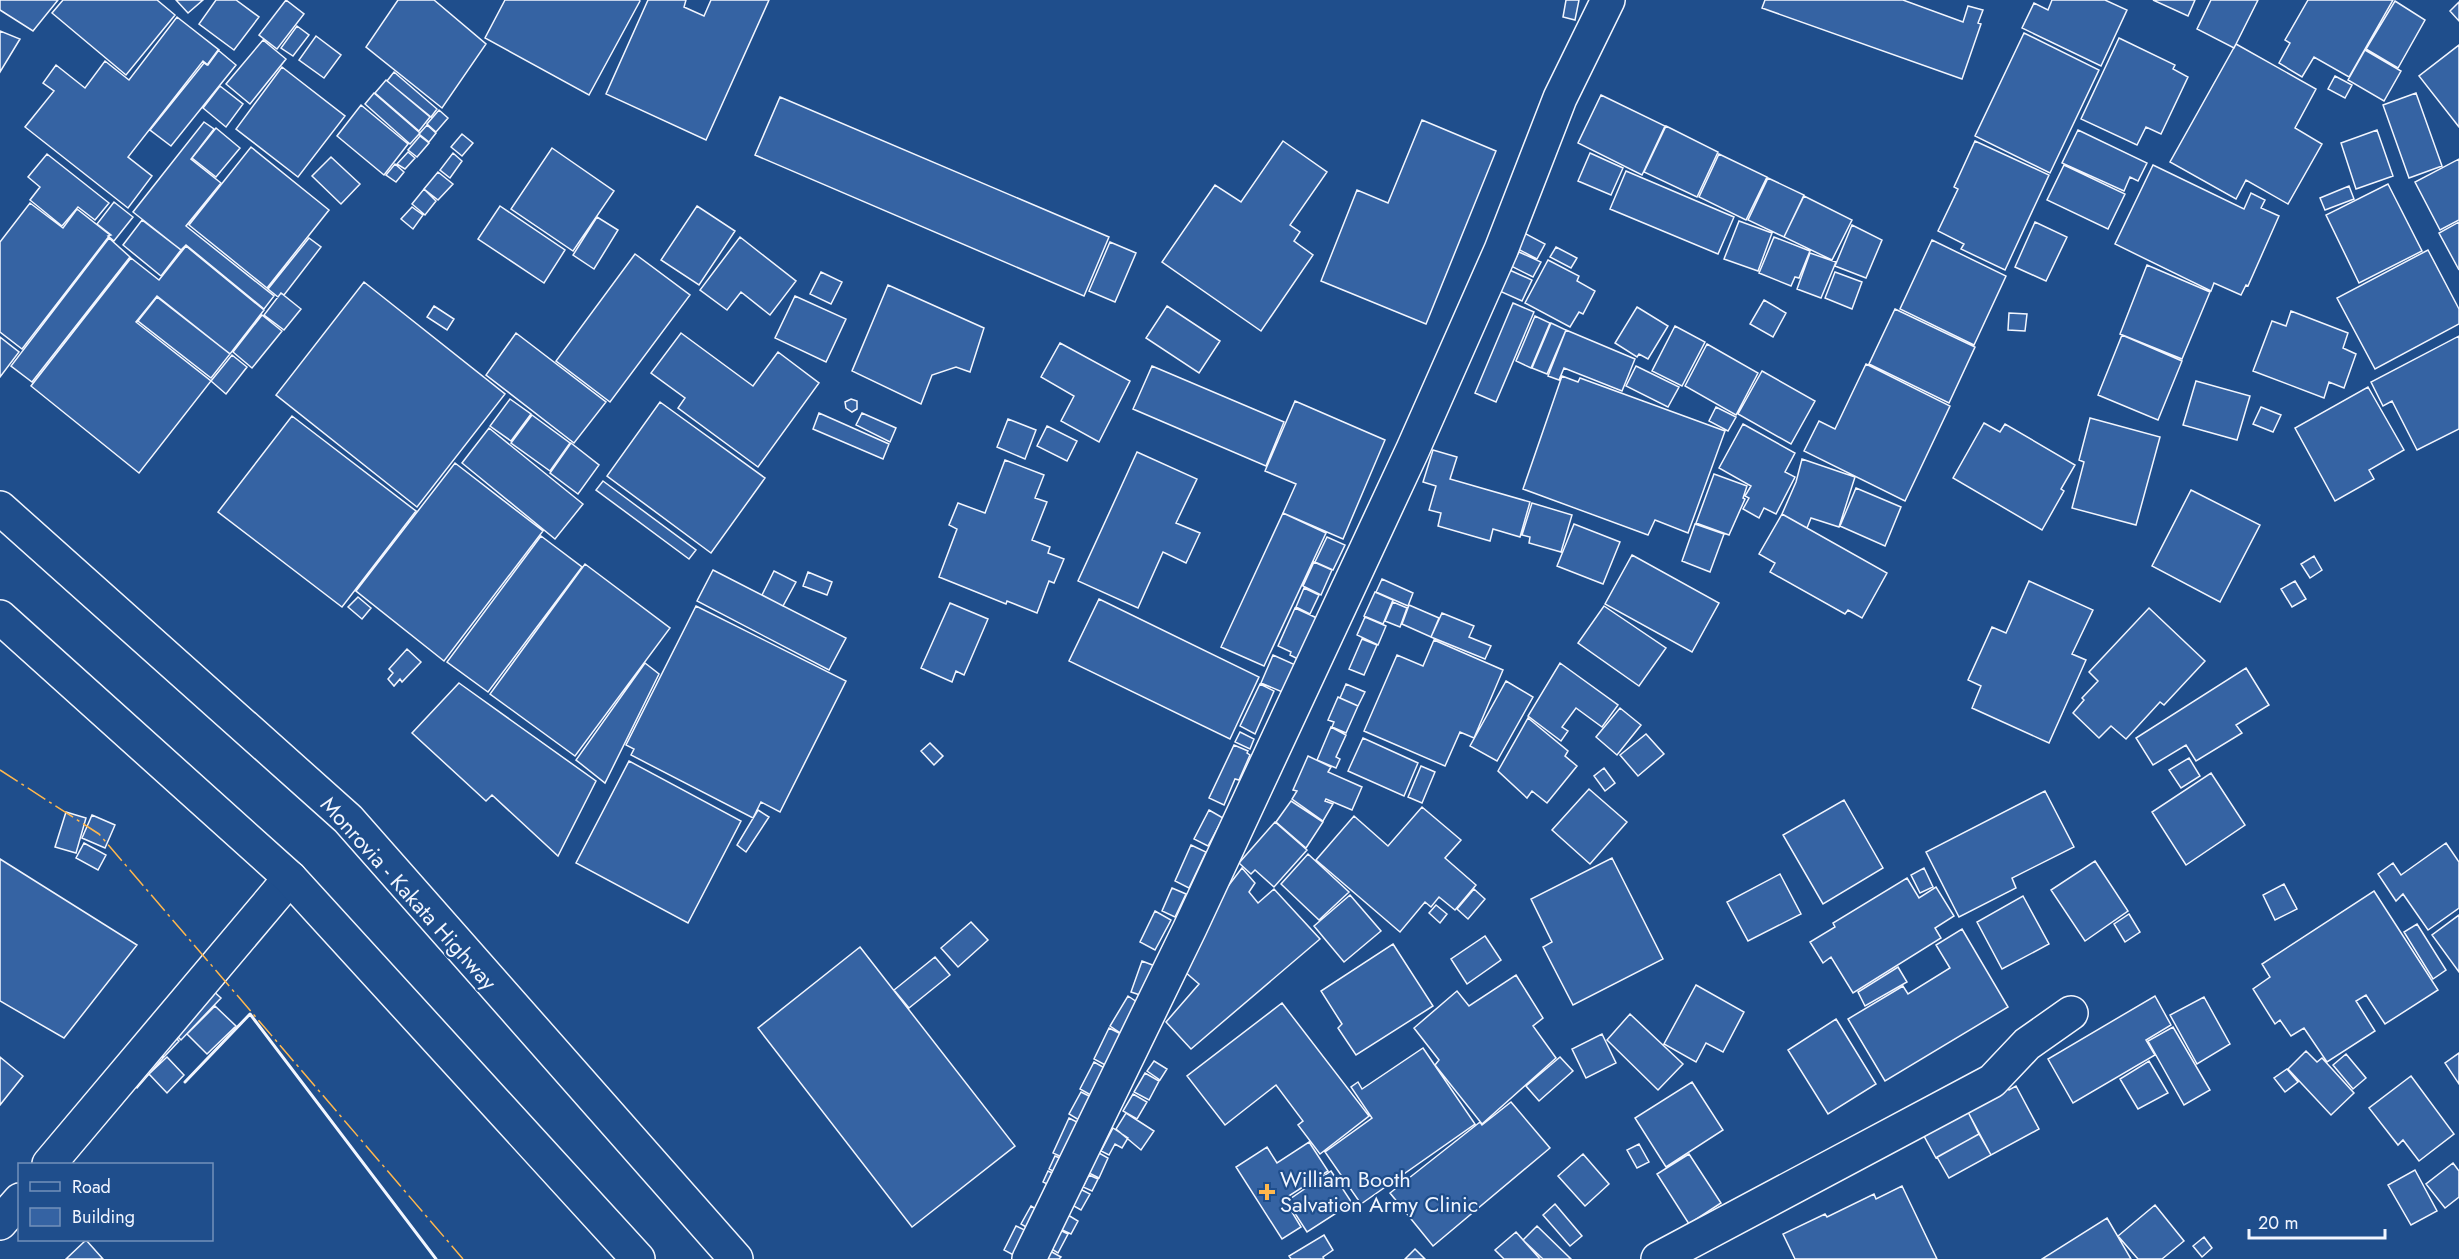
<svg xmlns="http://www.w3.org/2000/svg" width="2459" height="1259" viewBox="0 0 2459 1259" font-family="Jost,sans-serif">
	<rect width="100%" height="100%" fill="#1f4e8c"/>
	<path fill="#3563a3" stroke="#f2f6ff" stroke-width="1.5" d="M0,0H58L33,31L0,10Z
		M63,0H157L175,15L126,75L52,13Z
		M176,0H203L188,13Z
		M216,0H236L259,17L234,50L199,24Z
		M286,0L304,14L277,49L259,35Z
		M398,0H434L486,44L442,108L366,47Z
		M505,0H639L640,1L589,95L485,38Z
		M648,0H686L684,7L704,16L711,0H769L706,140L606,94Z
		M1566,0H1579L1575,20L1563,17Z
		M1765,0H1903L1963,22L1968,6L1983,10L1978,23L1981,24L1962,79L1762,8Z
		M2052,0H2105L2127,10L2101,66L2022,28L2034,3L2048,10Z
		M2153,0H2195L2188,16Z
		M2211,0H2258L2234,48L2197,29Z
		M2308,0H2393L2349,77L2314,57L2302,77L2279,63L2290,43L2285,40Z
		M2395,1L2425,20L2398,68L2366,49Z
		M2459,2V21L2450,11Z
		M177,17L219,50L208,65L203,61L128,157L152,176L128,208L25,127L54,91L43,83L56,65L85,88L105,61L129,80Z
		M297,26L309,35L293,56L281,48Z
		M0,31L20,39L0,72Z
		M2024,33L2099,70L2050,173L1975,136Z
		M316,36L341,55L324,78L299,60Z
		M2119,38L2175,65L2173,69L2188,77L2161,134L2146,127L2137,145L2081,119Z
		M263,40L286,59L250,104L226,84Z
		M2236,44L2316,89L2295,128L2322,144L2288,204L2246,180L2236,199L2170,162Z
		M2459,45V127L2419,76Z
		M218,50L236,65L171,146L150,130L204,63L207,65Z
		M2365,50L2401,71L2384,101L2348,80Z
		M282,67L345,116L298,177L236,129Z
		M394,72L437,109L431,117L387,81Z
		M2335,76L2352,85L2345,98L2328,89Z
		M386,80L430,117L419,131L375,93Z
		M220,86L243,104L226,127L203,108Z
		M374,93L420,133L410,144L365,104Z
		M2416,93L2442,166L2409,178L2383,105Z
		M1601,95L1665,126L1642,175L1578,143Z
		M780,97L1109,237L1084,296L755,155Z
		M361,105L408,144L384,175L337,136Z
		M439,110L448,118L436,132L427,124Z
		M1422,120L1496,151L1426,324L1321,281L1357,190L1388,203Z
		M204,122L214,129L191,159L221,183L186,226L274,296L264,309L186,245L181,250L133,212Z
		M427,125L436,133L429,142L419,134Z
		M1666,126L1718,152L1697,197L1644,172Z
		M216,128L240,148L216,177L192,158Z
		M2078,130L2147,163L2138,181L2130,177L2124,191L2062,163Z
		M2377,130L2393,176L2356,189L2341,143Z
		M462,134L473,143L462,156L451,147Z
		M420,136L429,143L417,157L408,150Z
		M1283,141L1327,172L1290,225L1300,232L1294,241L1313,255L1261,331L1162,262L1215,185L1241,202Z
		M1975,141L2049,175L2005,270L1961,249L1964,244L1938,231L1958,189L1954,187Z
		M251,147L329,210L267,288L189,225Z
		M552,148L614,191L573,251L511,209Z
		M408,152L415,158L405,169L397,164Z
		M453,153L462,161L450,178L440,170Z
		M1590,153L1623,168L1611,195L1578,181Z
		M47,154L109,203L95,220L78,207L62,226L30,200L40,187L28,177Z
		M1719,154L1767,177L1746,220L1699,197Z
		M331,157L360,184L341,204L312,176Z
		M2459,159V220L2440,230L2415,182Z
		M395,164L404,172L396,182L386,175Z
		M2064,165L2125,194L2108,229L2047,200Z
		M2153,165L2244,209L2251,193L2265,200L2261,208L2279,216L2248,286L2246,285L2241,295L2214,283L2211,291L2115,244Z
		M1626,171L1734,217L1718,254L1610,209Z
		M438,172L453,184L438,200L424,189Z
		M1768,178L1804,195L1784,237L1748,220Z
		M2388,184L2422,251L2359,283L2326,215Z
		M2349,186L2354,199L2325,210L2320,198Z
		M424,189L436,201L425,215L412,204Z
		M1804,196L1852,220L1832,260L1784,237Z
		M114,202L133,217L114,241L108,236L111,235L97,224Z
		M30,203L63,228L77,209L110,235L22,349L0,332V242Z
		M500,206L565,250L544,283L478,239Z
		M697,206L735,231L699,285L661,260Z
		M412,207L423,215L413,229L401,219Z
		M597,217L618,230L594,269L573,255Z
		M142,220L181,250L161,276L123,245Z
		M1739,221L1772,233L1758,271L1724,259Z
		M2035,222L2067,237L2046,281L2015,267Z
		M2459,222V270L2439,233Z
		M1852,225L1882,240L1866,278L1835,266Z
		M1524,233L1545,244L1537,259L1516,248Z
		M740,237L796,281L770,315L741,292L727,310L700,290Z
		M1774,237L1810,251L1799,278L1795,277L1791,286L1759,273Z
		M109,238L130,257L32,382L11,366Z
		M309,238L321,247L284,295L281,293L278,297L268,289Z
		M1932,240L2006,276L1974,345L1900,309Z
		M1110,242L1136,253L1115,302L1089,291Z
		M186,246L264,310L230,354L157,296L136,322L211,381L139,473L31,386L131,258L159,280Z
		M1556,247L1577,258L1571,268L1550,257Z
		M2428,250L2459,309V324L2375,369L2337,298Z
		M1519,252L1541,262L1533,277L1511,266Z
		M1810,253L1836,262L1821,298L1797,289Z
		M635,254L690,295L610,402L556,361Z
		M1548,260L1579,276L1577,281L1595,291L1583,314L1579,312L1570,327L1525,303Z
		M2147,265L2210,292L2182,359L2120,334Z
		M1505,268L1532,280L1522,301L1495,289Z
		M821,272L842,282L831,304L810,294Z
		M1835,272L1862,282L1852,309L1825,298Z
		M364,282L505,394L417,507L276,395Z
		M888,285L984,328L970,372L956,367L932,375L921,404L852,371Z
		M281,293L301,309L284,330L264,315Z
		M795,296L846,319L826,362L775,338Z
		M157,297L230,354L211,378L138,321Z
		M1764,300L1786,313L1773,337L1750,324Z
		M1513,303L1534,312L1496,402L1475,393Z
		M434,306L454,319L447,330L427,317Z
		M1167,306L1220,341L1199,373L1146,338Z
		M1637,307L1668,326L1648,359L1639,354L1637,357L1615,343Z
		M1895,309L1975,347L1949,403L1869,364Z
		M2291,311L2348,333L2343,348L2356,354L2344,388L2329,382L2324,398L2253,371L2272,321L2286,326Z
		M2009,313L2027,314L2025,331L2008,330Z
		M262,315L282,331L252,368L233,352Z
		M1535,316L1550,323L1531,368L1516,361Z
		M1551,323L1566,330L1547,374L1532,368Z
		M1675,326L1705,342L1682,386L1652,371Z
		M1566,330L1635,359L1622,391L1564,368L1559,380L1548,376Z
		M516,333L606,402L574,443L486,375Z
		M681,333L753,386L778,352L819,383L758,467L678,408L685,398L651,373Z
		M2122,335L2182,361L2158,420L2098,395Z
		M2459,336V429L2417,450L2392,401L2383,406L2371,382Z
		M0,337L19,352L0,377Z
		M1060,343L1130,381L1099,442L1061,421L1074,396L1041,377Z
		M1707,344L1758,373L1736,415L1685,386Z
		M232,355L247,367L226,394L211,381Z
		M1866,364L1950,406L1905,501L1804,451L1819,421L1835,429Z
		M1152,366L1284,422L1266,466L1133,409Z
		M1636,366L1679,387L1668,407L1626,386Z
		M1762,371L1815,401L1791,444L1738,414Z
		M1562,376L1578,382L1580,378L1725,431L1688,533L1655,520L1648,535L1523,489Z
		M2196,381L2250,396L2237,440L2183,425Z
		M2368,387L2404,450L2369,470L2374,479L2335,501L2295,428Z
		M510,399L531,414L511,441L490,426Z
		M851,399L857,401V409L852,412L846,408L845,402Z
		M1295,401L1385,440L1343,539L1283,513L1296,484L1265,471Z
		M660,402L765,478L711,553L607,476Z
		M1716,407L1736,417L1728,431L1709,421Z
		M2261,407L2281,415L2273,432L2253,424Z
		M819,413L889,444L883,459L813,429Z
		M862,413L896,428L890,442L856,425Z
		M532,415L570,443L550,471L511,443Z
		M292,416L416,511L342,607L218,512Z
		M2090,418L2160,437L2136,525L2072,508L2084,462L2079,460Z
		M1008,419L1036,430L1025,459L997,447Z
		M1984,423L2000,432L2005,424L2075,465L2061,489L2064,491L2042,530L1953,478Z
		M1743,424L1795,453L1785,472L1795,477L1776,514L1764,508L1759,518L1743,509L1749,498L1745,496L1751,486L1719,468Z
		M1047,426L1077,441L1067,461L1037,446Z
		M489,428L583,504L555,539L462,463Z
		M571,443L599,465L578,494L550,473Z
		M1433,450L1457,457L1450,479L1530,502L1520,537L1493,529L1490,541L1438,526L1441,513L1429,510L1436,486L1423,482Z
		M1137,452L1197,479L1176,523L1200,533L1186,563L1163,552L1138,608L1078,581Z
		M1802,459L1855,477L1839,527L1811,518L1807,528L1782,514L1796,482Z
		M1005,460L1044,475L1035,498L1047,502L1032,540L1050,547L1048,553L1064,559L1054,583L1049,581L1037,613L1007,601L1006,604L939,577L957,529L949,525L958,503L985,513Z
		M455,463L543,531L444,661L356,591Z
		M1714,474L1747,486L1743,498L1745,499L1729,535L1696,523Z
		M603,481L696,550L689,559L596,490Z
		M1856,488L1901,507L1885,546L1840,526Z
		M2191,490L2260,525L2220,602L2152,566Z
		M1532,503L1572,515L1561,552L1529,543L1530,537L1522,535Z
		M1283,513L1326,533L1264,666L1221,647Z
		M1782,514L1887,573L1862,618L1848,610L1845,614L1770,572L1775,563L1759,554Z
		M1574,524L1620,542L1603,584L1557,566Z
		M1695,524L1724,534L1710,572L1682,561Z
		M541,536L582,567L488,692L447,662Z
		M1327,537L1345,545L1333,570L1315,562Z
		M1632,555L1719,603L1692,652L1605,604Z
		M2314,556L2322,570L2310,578L2301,564Z
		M1314,562L1332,570L1321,595L1303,586Z
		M585,564L670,628L575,756L490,694Z
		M713,570L846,638L829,670L697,601Z
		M774,571L796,582L783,606L762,595Z
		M808,572L832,582L827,595L803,586Z
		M1382,579L1413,593L1408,606L1376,592Z
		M2029,581L2093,610L2072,654L2086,660L2049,743L1972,708L1981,686L1968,680L1992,627L2006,633Z
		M2295,581L2306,599L2292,607L2281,589Z
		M1304,588L1319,595L1310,614L1296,607Z
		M1375,592L1393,600L1383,624L1364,616Z
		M358,597L371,608L362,619L348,607Z
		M1099,599L1259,677L1230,739L1069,661Z
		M1393,602L1407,608L1400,627L1385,621Z
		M950,603L988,619L964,675L956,671L952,682L921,668Z
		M1409,605L1439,618L1431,637L1402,624Z
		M696,606L846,681L780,812L761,802L753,818L631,755L634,749L626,745Z
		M1604,606L1666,648L1639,686L1578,643Z
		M1295,608L1319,619L1302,661L1290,655L1291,652L1278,646Z
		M2149,608L2205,661L2164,705L2160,702L2126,739L2111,726L2099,738L2073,713L2084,700L2082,698L2098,681L2089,672Z
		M1442,613L1474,626L1469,637L1491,646L1485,659L1431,637Z
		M1365,617L1386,626L1378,645L1357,635Z
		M1362,639L1377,645L1364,675L1349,669Z
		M1434,640L1503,670L1474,738L1460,732L1445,766L1364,731L1397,655L1423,666Z
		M407,649L421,662L402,682L400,679L394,686L388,679L393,673L389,669Z
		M1273,655L1300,667L1287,694L1261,683Z
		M645,663L659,674L605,783L576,760Z
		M1560,663L1618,705L1602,727L1576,708L1562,727L1568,731L1561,741L1528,716Z
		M2246,668L2269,705L2236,725L2242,733L2196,761L2186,745L2153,765L2136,738Z
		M1506,681L1533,697L1497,761L1470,746Z
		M459,683L596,781L558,856L492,795L486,801L412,733Z
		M1260,684L1274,691L1255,734L1240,726Z
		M1346,684L1365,692L1358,706L1340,698Z
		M1338,697L1358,706L1346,733L1332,727L1334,722L1328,720Z
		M1620,708L1641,725L1617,755L1596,737Z
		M1528,718L1568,751L1565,756L1577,766L1547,803L1532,791L1527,798L1498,771Z
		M1331,727L1346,735L1336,757L1340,759L1336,768L1317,760Z
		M1240,732L1254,739L1250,749L1235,742Z
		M1646,734L1664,754L1638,776L1620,755Z
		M1363,738L1418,763L1404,796L1348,771Z
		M930,743L943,756L934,765L921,751Z
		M1234,745L1248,751L1247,753L1250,755L1239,780L1235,779L1224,805L1209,798Z
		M1308,756L1331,767L1328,772L1362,787L1352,810L1326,799L1325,801L1333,804L1323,821L1292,799L1297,791L1293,790Z
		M2189,758L2200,776L2181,788L2169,770Z
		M629,761L741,821L688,923L576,863Z
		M1421,766L1435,772L1422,803L1408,797Z
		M1604,768L1615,783L1605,791L1594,776Z
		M2211,773L2245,825L2186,865L2152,812Z
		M1589,789L1627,822L1590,864L1552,830Z
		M2045,791L2074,847L2012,878L2016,888L1959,917L1926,852Z
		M1844,800L1883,868L1823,904L1783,835Z
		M1291,801L1323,822L1306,848L1276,822Z
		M1422,807L1461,840L1445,858L1476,885L1455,910L1439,897L1431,907L1425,902L1400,932L1316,860L1354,816L1388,846Z
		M758,810L769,817L746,852L737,845Z
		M1209,810L1223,818L1208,846L1194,839Z
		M66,812L86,818L76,853L55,847Z
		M92,815L115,825L105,848L82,838Z
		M1275,822L1307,850L1274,887L1255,870L1251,874L1239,863Z
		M84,843L106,855L98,870L76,858Z
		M2446,843L2459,862V908L2428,930L2403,894L2396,901L2378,874L2393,863L2401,875Z
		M1191,845L1206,852L1189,888L1175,881Z
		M1308,854L1349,892L1319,920L1281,884Z
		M1612,858L1663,959L1573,1005L1543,947L1552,942L1531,899Z
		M0,859L137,945L64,1038L0,1001Z
		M2095,861L2128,911L2085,941L2051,890Z
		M1242,868L1255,883L1249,892L1258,903L1274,889L1320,939L1191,1049L1166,1022L1199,984L1177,965L1186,941Z
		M1924,868L1933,887L1920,893L1911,875Z
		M1780,874L1801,914L1748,941L1727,902Z
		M1907,878L1919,898L1936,887L1954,916L1935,928L1941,938L1853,993L1831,957L1823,963L1810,942L1835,927L1833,923Z
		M2284,884L2297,909L2275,920L2263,895Z
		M1172,888L1186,894L1175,917L1162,911Z
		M1474,889L1485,899L1468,919L1457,909Z
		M2374,891L2438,990L2385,1024L2366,995L2356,1001L2375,1031L2327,1062L2304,1028L2291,1036L2280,1020L2275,1024L2253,989L2270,977L2262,964Z
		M1350,895L1381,931L1344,962L1314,926Z
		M2023,896L2049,944L2002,969L1977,922Z
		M1436,905L1447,914L1440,923L1429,913Z
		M1155,911L1171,920L1155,950L1140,942Z
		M2129,914L2140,932L2125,942L2114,924Z
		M2459,915V972L2432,935Z
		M971,922L988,940L958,967L941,948Z
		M2417,924L2446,970L2433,979L2404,932Z
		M1962,929L2008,1007L1885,1081L1848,1019L1903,986L1908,994L1950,968L1936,945Z
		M1485,936L1501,960L1467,984L1451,959Z
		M1393,944L1433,1006L1356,1055L1338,1028L1342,1024L1321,991Z
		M860,947L1015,1146L912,1227L758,1028Z
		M935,957L950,975L909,1008L894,990Z
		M1142,961L1155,966L1143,996L1131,992Z
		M1898,967L1907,982L1865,1006L1858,992Z
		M1516,975L1543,1018L1533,1026L1556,1058L1482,1124L1435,1065L1439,1060L1414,1028L1457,991L1469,1006Z
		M1696,985L1744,1012L1723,1052L1706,1043L1696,1062L1664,1044Z
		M211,989L221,998L181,1040L171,1030Z
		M1128,996L1143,1006L1125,1036L1110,1026Z
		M2155,996L2171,1025L2146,1040L2155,1055L2073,1103L2048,1059Z
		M2204,997L2230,1044L2197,1064L2170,1015Z
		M1282,1003L1369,1116L1320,1154L1298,1125L1303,1121L1276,1085L1225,1125L1187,1076Z
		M215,1006L236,1026L207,1054L187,1034Z
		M1630,1014L1683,1064L1658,1090L1607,1040Z
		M1836,1019L1876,1084L1828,1114L1788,1050Z
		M2173,1027L2210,1090L2184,1105L2148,1041Z
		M1109,1028L1125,1036L1109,1067L1094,1059Z
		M170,1032L179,1041L164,1057L154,1049Z
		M1602,1034L1616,1063L1586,1078L1572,1049Z
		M1423,1048L1475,1124L1361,1204L1325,1152L1372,1118L1351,1087L1358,1082L1362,1089Z
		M154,1050L163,1058L137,1088L128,1079Z
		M2306,1051L2317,1062L2322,1058L2354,1093L2331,1115L2288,1069Z
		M2459,1053V1084L2445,1063Z
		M2346,1054L2366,1078L2353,1089L2333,1065Z
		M0,1057L23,1076L0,1105Z
		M167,1057L184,1075L167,1093L149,1074Z
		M1560,1057L1573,1071L1539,1101L1526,1086Z
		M1154,1061L1167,1069L1160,1080L1147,1071Z
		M2149,1061L2168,1093L2138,1109L2120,1079Z
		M1094,1062L1110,1071L1096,1098L1080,1089Z
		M2287,1069L2298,1082L2285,1092L2274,1078Z
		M1145,1073L1159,1081L1149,1100L1134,1092Z
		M2411,1076L2454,1134L2419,1161L2403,1140L2398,1145L2369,1108Z
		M1692,1082L1723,1130L1666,1167L1635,1118Z
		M2005,1082L2009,1090L2016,1086L2039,1129L1991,1155L1968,1112Z
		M1081,1092L1097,1100L1084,1123L1069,1114Z
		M1133,1094L1147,1102L1137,1119L1123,1111Z
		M1511,1102L1550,1148L1433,1246L1390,1193L1480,1122L1482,1125Z
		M1968,1112L1979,1134L1936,1158L1924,1136Z
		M1126,1113L1154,1131L1141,1150L1116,1129Z
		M1069,1118L1083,1125L1068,1160L1053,1153Z
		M1113,1128L1128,1138L1122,1148L1115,1144L1109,1155L1101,1151Z
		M1979,1134L1991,1155L1949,1178L1937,1157Z
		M1309,1142L1328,1171L1284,1199L1301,1227L1282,1239L1236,1167L1267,1147L1277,1163Z
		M1639,1144L1649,1162L1637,1168L1627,1150Z
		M1099,1153L1108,1158L1099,1178L1089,1173Z
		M1583,1154L1609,1184L1585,1206L1558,1176Z
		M1689,1154L1721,1203L1689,1224L1657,1174Z
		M1055,1156L1069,1162L1063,1176L1049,1169Z
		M2453,1163L2459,1171V1197L2445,1208L2426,1184Z
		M2415,1170L2437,1211L2411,1225L2388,1185Z
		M1048,1171L1063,1178L1057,1189L1043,1182Z
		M1331,1171L1352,1203L1307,1232L1287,1201Z
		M1089,1175L1098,1179L1092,1191L1083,1187Z
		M1902,1186L1937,1259H1795L1783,1234L1825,1214L1827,1217L1874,1194L1876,1199Z
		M1080,1189L1090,1194L1081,1210L1072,1205Z
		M1555,1204L1582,1236L1570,1246L1543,1215Z
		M2155,1205L2184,1241L2162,1259H2138L2118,1236Z
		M1031,1206L1044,1214L1034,1232L1021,1224Z
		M1068,1215L1078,1221L1071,1234L1060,1229Z
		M2107,1218L2131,1259H2042Z
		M1016,1226L1031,1233L1019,1258L1004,1250Z
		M1537,1226L1571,1259H1543L1523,1240Z
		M1060,1230L1068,1234L1058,1253L1050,1248Z
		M1516,1232L1540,1259H1504L1495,1250Z
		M1324,1235L1333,1250L1323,1257L1324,1259H1291L1289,1256Z
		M2204,1237L2212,1248L2202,1257L2193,1246Z
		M86,1240L103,1259H66Z
		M1415,1249L1425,1259H1405Z
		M1050,1251L1061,1257L1059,1259H1046Z"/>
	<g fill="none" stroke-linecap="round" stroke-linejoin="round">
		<g stroke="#f2f6ff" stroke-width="36">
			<path id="street" d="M49,1164L290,878
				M0,1223L20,1200
				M1029,1259L1190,928L1413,449L1501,250L1560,98L1608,0
				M1658,1259L1992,1081L2027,1044L2071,1013"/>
		</g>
		<g stroke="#f2f6ff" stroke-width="36">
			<path id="highway" d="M0,508L348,819L736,1259
				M0,617L290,878L638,1259"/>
		</g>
		<use href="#street" stroke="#1f4e8c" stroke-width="33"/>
		<use href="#highway" stroke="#1f4e8c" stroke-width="33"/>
		<path stroke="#f2f6ff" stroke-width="3" d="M185,1082L250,1014L436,1259"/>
		<path stroke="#ffb74d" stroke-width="1.5" stroke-dasharray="21 4.5 3 4.5" stroke-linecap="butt" d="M0,770L99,834L463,1259"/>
	</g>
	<path fill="#ffb74d" stroke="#1f4e8c" stroke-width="2" d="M1264 1183h6v6h6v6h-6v6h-6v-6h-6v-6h6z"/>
	<g text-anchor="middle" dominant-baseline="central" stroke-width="4.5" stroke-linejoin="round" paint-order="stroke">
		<g font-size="22" fill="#f2f6ff" stroke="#1f4e8c">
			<text transform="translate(409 893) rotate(48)">Monrovia - Kakata Highway</text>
		</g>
		<g font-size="22" fill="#f2f6ff" stroke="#1f4e8c" text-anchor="start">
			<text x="1280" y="1179">William Booth<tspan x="1280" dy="25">Salvation Army Clinic</tspan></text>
		</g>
	</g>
	<rect x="18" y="1163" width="195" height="78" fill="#1f4e8c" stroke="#7391ba" stroke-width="1.5"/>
	<rect x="30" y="1182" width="30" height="9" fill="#1f4e8c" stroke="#7391ba" stroke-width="1.5"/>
	<text x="72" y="1193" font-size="18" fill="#f2f6ff">Road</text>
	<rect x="30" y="1208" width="30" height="18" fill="#3563a3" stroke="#7391ba" stroke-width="1.5"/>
	<text x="72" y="1223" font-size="18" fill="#f2f6ff">Building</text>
	<path d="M2249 1229v9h136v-9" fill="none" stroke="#f2f6ff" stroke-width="3"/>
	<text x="2258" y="1229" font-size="18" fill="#f2f6ff" stroke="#1f4e8c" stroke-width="4.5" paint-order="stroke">20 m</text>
</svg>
